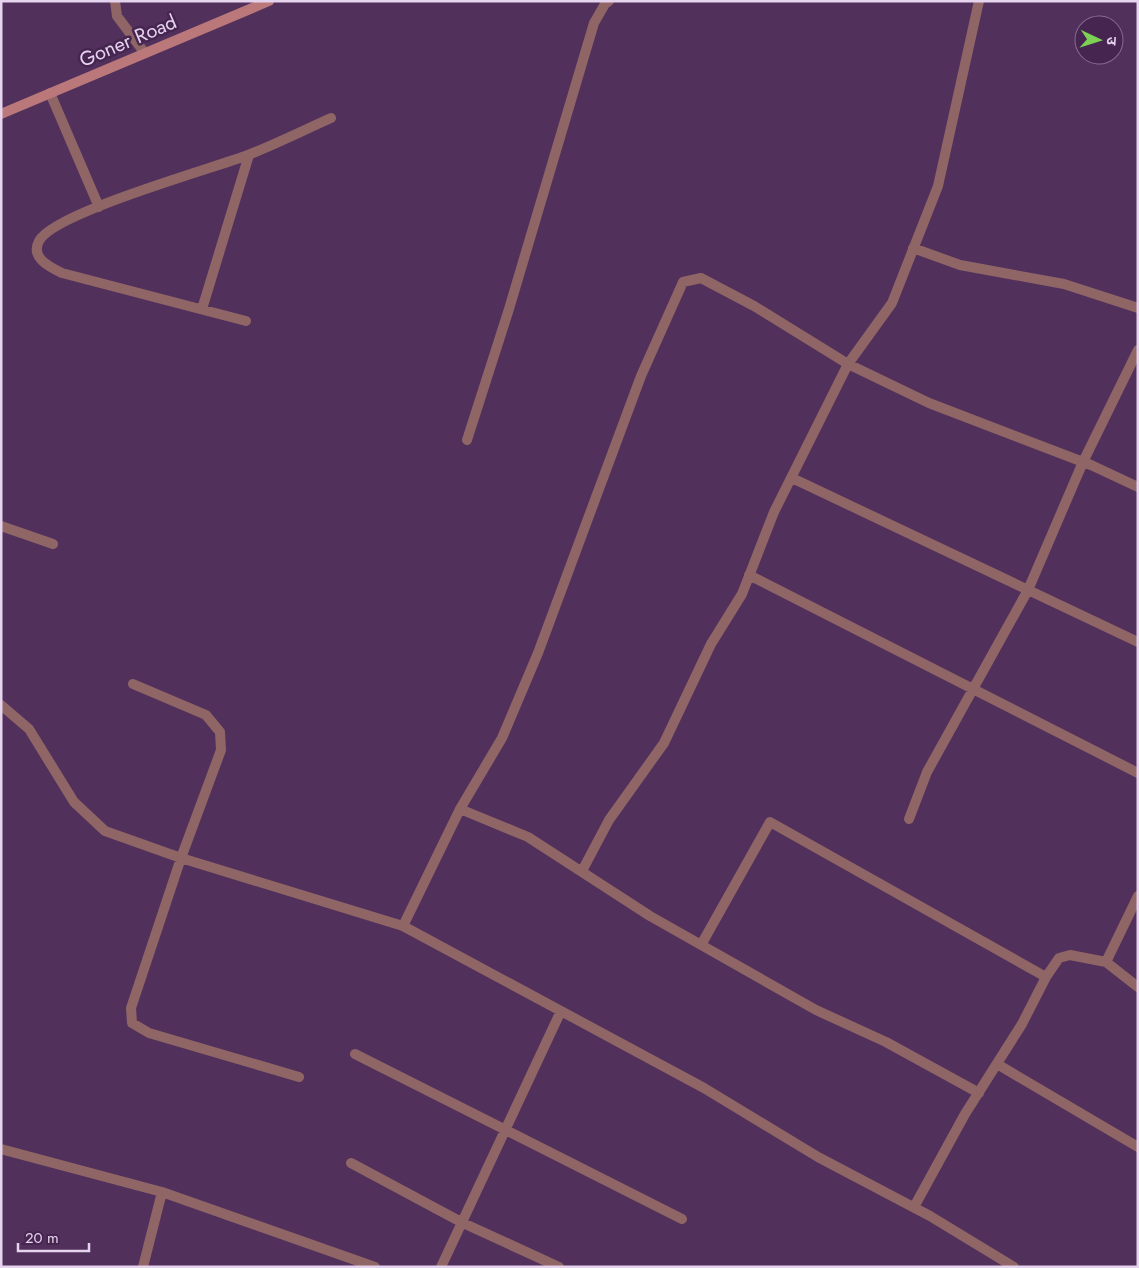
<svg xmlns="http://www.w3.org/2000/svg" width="1139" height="1268" viewBox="0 0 1139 1268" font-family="Jost,'Noto Sans Devanagari',sans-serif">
	<rect width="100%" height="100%" fill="#51315c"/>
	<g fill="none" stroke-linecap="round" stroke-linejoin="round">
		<path stroke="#906566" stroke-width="10" d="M115,1L117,16L144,52
			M50,93L99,207
			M913,248L960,265L1064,284L1138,308
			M202,309L249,155
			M246,321L62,273C50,267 30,258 39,241C53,213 211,169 248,155C276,144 304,130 331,118
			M467,440L509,309L594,23L605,4L609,1
			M792,478L1138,642
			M1,526L53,544
			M749,575L1138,773
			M133,684L206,715L220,732L221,750L181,858L131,1008L132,1023L149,1033L299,1077
			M1,705L29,729L74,802L105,831L181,858L403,926
			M460,809L528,837L650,916L816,1010L886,1042L979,1093
			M909,819L927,772L1028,590L1083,462L1138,350
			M582,871L609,820L664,743L711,644L742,594L774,512L848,364L892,303L938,186L979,1
			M701,945L770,822L1046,977
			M1106,962L1138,896
			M355,1054L682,1219
			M997,1064L1138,1147
			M1,1149L162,1192L143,1267
			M351,1163L463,1223L559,1267
			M162,1192L375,1267
			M914,1207L965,1114L1022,1024L1046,977L1059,958L1070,955L1106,962L1138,987
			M441,1267L560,1013
			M1014,1267L930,1216L818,1157L704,1088L403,926L460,809L502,738L538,653L641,376L683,282L701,278L754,306L848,364L929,403L1091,465L1138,487"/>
		<path stroke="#bb787a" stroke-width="10" d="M1,114L269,1"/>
	</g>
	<g text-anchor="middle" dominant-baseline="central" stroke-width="5" stroke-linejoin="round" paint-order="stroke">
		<g font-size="20" fill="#e6d3ed" stroke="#462651">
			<text transform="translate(128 41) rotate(-23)">Goner Road</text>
		</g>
	</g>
	<rect width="1139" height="1268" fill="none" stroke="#e6d3ed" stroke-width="5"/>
	<g transform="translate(1099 40) rotate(94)"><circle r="24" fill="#462651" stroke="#866b8f"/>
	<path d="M0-4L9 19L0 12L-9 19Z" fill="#7cd155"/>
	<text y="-8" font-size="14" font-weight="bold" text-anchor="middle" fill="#e6d3ed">उ</text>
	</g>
	<path d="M18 1243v8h71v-8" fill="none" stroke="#e6d3ed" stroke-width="2.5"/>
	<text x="25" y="1243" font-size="15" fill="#e6d3ed" stroke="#462651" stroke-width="4" paint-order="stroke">20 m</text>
</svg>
